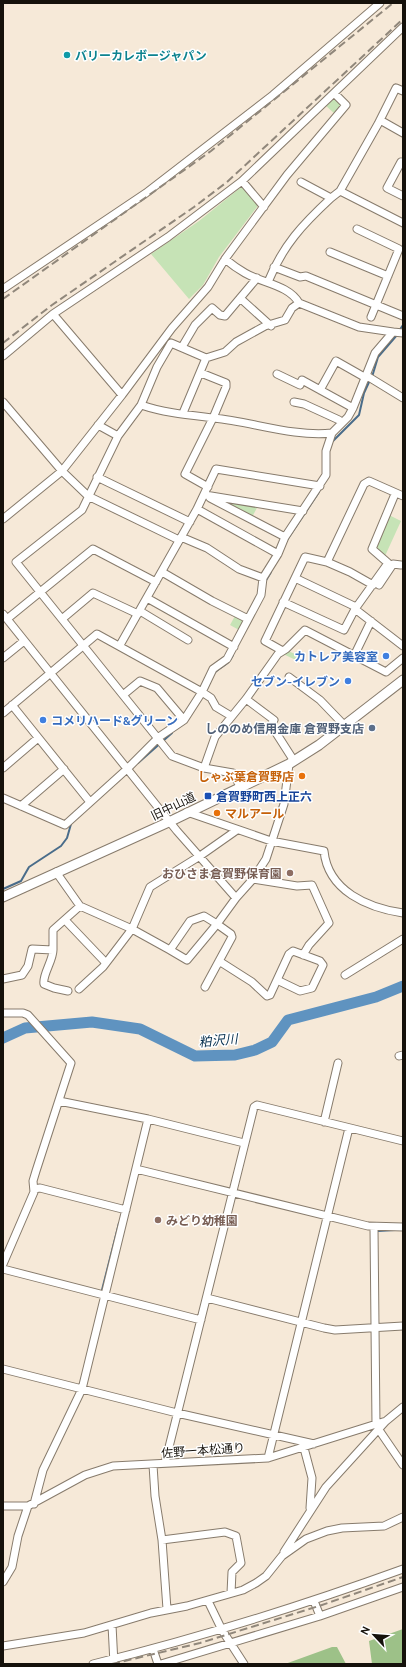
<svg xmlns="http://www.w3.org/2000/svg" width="406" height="1667" viewBox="0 0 406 1667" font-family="Cabin,'Noto Sans JP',sans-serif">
	<rect width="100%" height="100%" fill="#f6e9d8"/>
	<path fill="#c6e3b6" d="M332,98H335L342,105L335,114L325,105Z
		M240,188H244L257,203V207L219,257L203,285L189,299L151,254L199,221Z
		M215,498L258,506L252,517Z
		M389,515L401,521L385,556L376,549V547Z
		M235,616L244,620L239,630L230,625Z
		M288,651L300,656L298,661L283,654Z"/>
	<path fill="#9dc188" d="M403,1629V1664H372L369,1641Z
		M332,1647H337L346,1664H285Z"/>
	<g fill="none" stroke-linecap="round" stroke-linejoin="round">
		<path stroke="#496c8a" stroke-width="2" d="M399,331L403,325
			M372,377L378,357L397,335
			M333,441L359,415L364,393L370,380
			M287,540L319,492
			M265,582L271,572
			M214,673C223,664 227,667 233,655
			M205,693L209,684
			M138,763L172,733
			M3,889L21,881L29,867L61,846L67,838L71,824
			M378,1231L395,1230
			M102,1290L119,1223"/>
		<path stroke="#5f93c0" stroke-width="11" d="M3,1038L25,1028L92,1022L140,1029L195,1056L235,1055L255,1050L272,1042L288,1020L376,997L403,986"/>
		<g stroke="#877b6c" stroke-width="9">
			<path id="minor" d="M380,120L403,133
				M403,164L401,162L387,188L403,196
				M242,181L264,207
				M301,182L331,198L340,191L378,124L396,88L403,91
				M340,191L403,223
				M357,229L399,249L371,317
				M330,252L388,276
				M225,259C231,264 238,269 245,273C262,283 289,285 299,303
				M274,267L300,277L306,276L403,316
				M268,282C283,245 303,224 331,198
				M3,289L146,193L273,95L380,3
				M240,298L271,326
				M53,314L122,395
				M182,347L195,325L212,308L220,315L225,316L257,278
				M3,356L53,314L168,237L242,181L403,27
				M201,373L226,383V387L213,418L185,474L208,487
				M277,374L300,385L302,380L353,408
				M367,376L403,398
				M320,390L336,361L366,378
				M3,402L62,471L88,496L179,540
				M294,402L304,404L339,420L342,423
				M141,405C165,413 189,415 214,418C253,422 293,437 332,433
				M183,413L206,358
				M98,425L118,436
				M97,477L190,522
				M395,494L372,549L388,563L355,609L403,646
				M205,495L303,511
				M210,498L285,537
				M197,509L278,554
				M3,519L62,471L122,395L172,328L208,287L225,259L287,175L346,105L334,93
				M181,537L207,548L239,569L263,578
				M327,562L305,557L295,578L356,607
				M162,572L212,601L248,619
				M373,585L350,572L327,562L364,484L369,481L403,496
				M379,585L393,564L401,565
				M147,598L234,647
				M283,602L344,630L355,609
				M140,611L188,640
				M3,614L177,831L236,898
				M7,619L93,549L156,582
				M62,619L93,593L138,614
				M120,645L197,509L216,469L320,486
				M281,650L265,641L295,578
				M354,656L371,621
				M3,658L24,641
				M289,677L320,700L344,725
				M123,695L140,681L157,688L184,720
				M246,699L274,720L271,725L294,761
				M12,705L90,802
				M3,713L97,634L202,692L211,698L216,707L231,716
				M3,768L38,738
				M204,768L215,737L246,699L278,654L286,649L305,630L386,672L403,658
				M241,788L233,773L204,768L172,756L16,562L82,510L118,436L141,405L157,367L171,343L206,358L225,352L236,342L265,326L285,320L292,308L299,303L359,327L393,332
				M3,798L65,825L127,769L159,737L184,720L202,692L213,669L227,659L261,595L263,578L278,554L285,537L326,475V451L332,433L348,417L353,408L375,353L393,332L403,333
				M21,806L64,769
				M187,812L271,841L324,851C328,891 368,908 403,913
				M56,872L80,906L132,929L170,950L190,921L204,916L217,924L236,898L253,879L266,859L284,804L289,764
				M253,879L297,886L312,885L329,923L309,945L303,955
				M65,920L106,963
				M53,950C53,961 42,975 44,984L54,988L68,991
				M170,950L187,960L217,924L231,934L232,937L205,987
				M219,961L252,982L267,996L270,995L289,954L293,951L320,961L323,965L312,988L300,991L277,980
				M345,975L403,939
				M3,979L22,975L28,966L32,949L53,950V930L80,906
				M79,989L103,967L132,929L150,887L200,856L237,830
				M3,1013H23L28,1015L71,1063L36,1171L33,1181L34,1192L3,1264
				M399,1056L403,1055
				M59,1101L148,1119L244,1143
				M324,1122L338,1063
				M136,1169L368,1226L403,1227
				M34,1189L40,1188L126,1210
				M374,1228L376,1424
				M3,1269L201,1320
				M207,1298L324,1328L335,1330L403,1326
				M3,1369L177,1413L314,1444
				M379,1430L403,1465
				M304,1448L312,1478L310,1508
				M268,1458L349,1128
				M165,1463L254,1107L257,1105L403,1141
				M153,1465L155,1496L162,1540L167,1609
				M34,1504L43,1470L82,1389L148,1119
				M3,1506H28L85,1475L113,1466L268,1458L386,1421L403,1407
				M162,1540L225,1532L236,1536L241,1563L232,1572L231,1593
				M284,1552L326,1487L386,1421
				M3,1582L12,1567L18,1536L28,1506
				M208,1601L222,1630L244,1664
				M314,1601L320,1616
				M112,1625L114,1664
				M3,1646L84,1633L151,1613L187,1606L243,1590L256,1583L266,1576L282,1556L306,1539L327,1531L342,1528L384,1526L403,1517
				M153,1649L158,1664
				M93,1664C198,1638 301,1606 403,1569
				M161,1664L320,1616L403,1587"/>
		</g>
		<g stroke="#877b6c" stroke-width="11">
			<path id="major" d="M3,897L171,821L289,764L319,745L403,680"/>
		</g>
		<use href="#minor" stroke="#fff" stroke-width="7"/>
		<use href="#major" stroke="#fff" stroke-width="9"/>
		<path stroke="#90877b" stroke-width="2" stroke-dasharray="8 4" stroke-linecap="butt" d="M3,299L211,151L393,3
			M3,343L52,305L194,207L227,182L403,19
			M112,1664L200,1643L319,1606L403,1577"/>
	</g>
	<circle fill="#0f9aa8" stroke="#fff" stroke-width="1.5" cx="67" cy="55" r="4"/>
	<g fill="#3f7fe0" stroke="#fff" stroke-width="1.5">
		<circle cx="386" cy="656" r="4"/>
		<circle cx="348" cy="681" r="4"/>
		<circle cx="43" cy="720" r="4"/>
	</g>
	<circle fill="#5c6f8a" stroke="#fff" stroke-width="1.5" cx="372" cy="728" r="4"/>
	<g fill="#e8710a" stroke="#fff" stroke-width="1.5">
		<circle cx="302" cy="776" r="4"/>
		<circle cx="217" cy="813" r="4"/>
	</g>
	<rect fill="#1a4fb4" stroke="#fff" stroke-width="1.5" x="204" y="792" width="8" height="8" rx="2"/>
	<g fill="#8d6e63" stroke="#fff" stroke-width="1.5">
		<circle cx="290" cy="873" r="4"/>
		<circle cx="158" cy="1220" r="4"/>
	</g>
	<g text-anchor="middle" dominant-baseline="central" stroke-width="3" stroke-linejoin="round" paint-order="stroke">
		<g font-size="12" font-weight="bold" fill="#0d838f" stroke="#fff" text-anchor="start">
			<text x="75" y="55">バリーカレボージャパン</text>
		</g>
		<g font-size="12" font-weight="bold" fill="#366cbe" stroke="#fff" text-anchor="end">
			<text x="378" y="656">カトレア美容室</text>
			<text x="340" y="681">セブン-イレブン</text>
			<text x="51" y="720" text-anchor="start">コメリハード&amp;グリーン</text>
		</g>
		<g font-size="12" font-weight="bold" fill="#4e5e75" stroke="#fff" text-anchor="end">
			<text x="364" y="728">しののめ信用金庫 倉賀野支店</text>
		</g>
		<g font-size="12" font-weight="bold" fill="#c56008" stroke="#fff" text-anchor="end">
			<text x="294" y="776">しゃぶ葉倉賀野店</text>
			<text x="225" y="813" text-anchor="start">マルアール</text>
		</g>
		<g font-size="12" font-weight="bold" fill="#164399" stroke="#fff" text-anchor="start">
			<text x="216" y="796">倉賀野町西上正六</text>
		</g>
		<g font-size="12" fill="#15110b" stroke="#fff">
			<text transform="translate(173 806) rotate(-26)">旧中山道</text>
			<text transform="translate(203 1450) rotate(-4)">佐野一本松通り</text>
		</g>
		<g font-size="12" font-weight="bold" fill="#785e54" stroke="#fff" text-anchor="end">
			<text x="282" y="873">おひさま倉賀野保育園</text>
			<text x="166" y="1220" text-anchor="start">みどり幼稚園</text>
		</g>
		<g font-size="13" font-style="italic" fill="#07304f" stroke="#fff">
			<text transform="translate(218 1040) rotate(-5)">粕沢川</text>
		</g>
	</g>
	<rect width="406" height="1667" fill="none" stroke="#15110b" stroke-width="8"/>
	<g transform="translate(374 1635) rotate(296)" stroke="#ffffff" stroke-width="3" paint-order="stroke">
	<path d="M0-3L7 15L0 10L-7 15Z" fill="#15110b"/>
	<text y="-6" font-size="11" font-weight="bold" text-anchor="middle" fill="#15110b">N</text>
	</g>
</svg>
